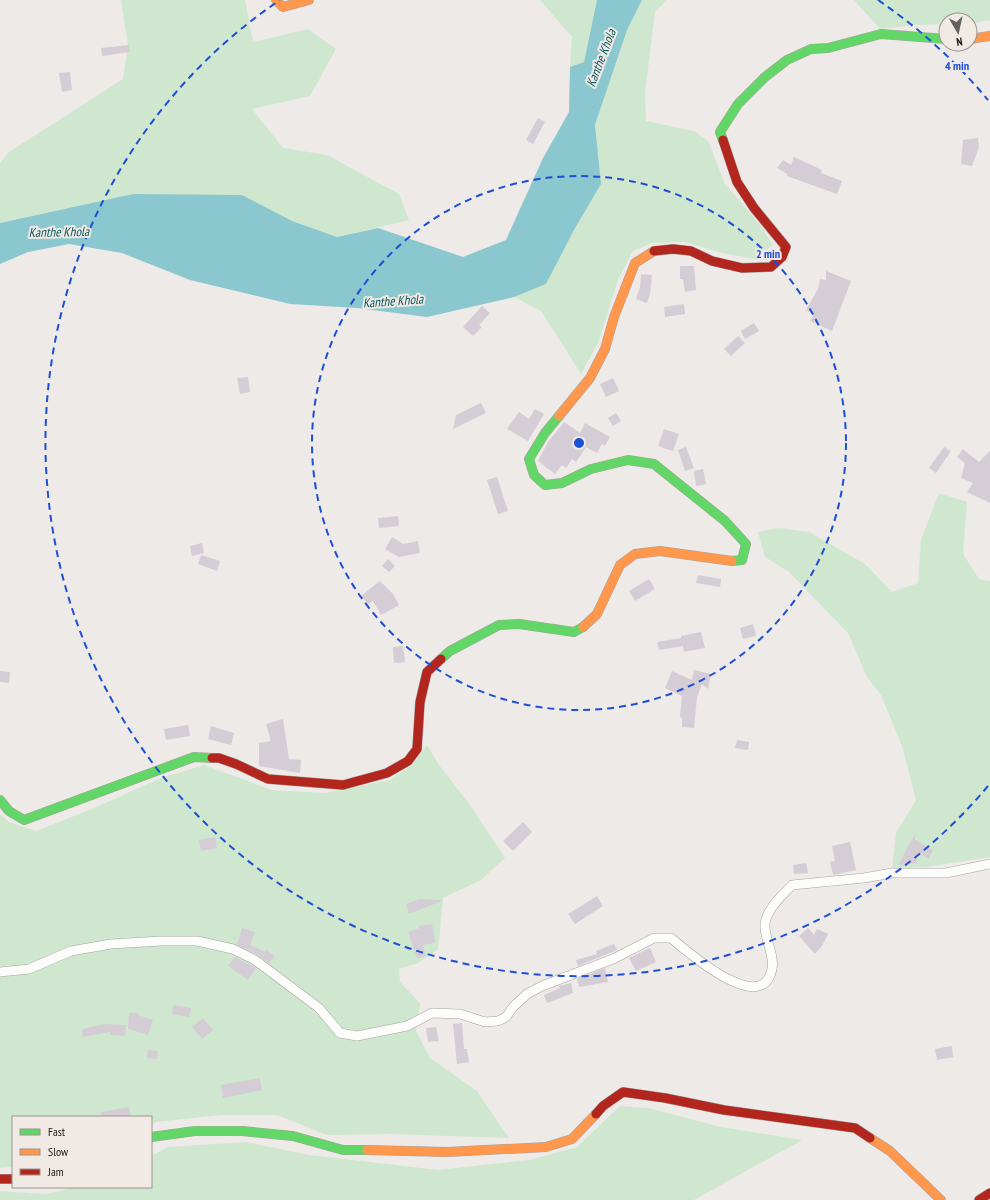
<svg xmlns="http://www.w3.org/2000/svg" width="990" height="1200" viewBox="0 0 990 1200" font-family="'PT Sans Narrow',sans-serif">
	<rect width="100%" height="100%" fill="#edeae7"/>
	<path fill="#d0e7cf" d="M121,0H245L253,42L308,29L336,49L310,96L252,109L283,148L327,155L399,194L409,220L337,237L292,221L133,194L0,223V163L9,152L123,79L128,45Z
		M540,0H597L584,62L570,67L572,37Z
		M642,0H667L655,12L645,92L646,121L694,131L708,141L725,184L761,226L773,245L755,259L722,253L685,242L652,243L633,251L618,280L598,343L581,374L541,311L514,297L546,284L574,230L601,184L595,125L627,30Z
		M854,0H990V20L970,24V20H946V24L916,25L880,29Z
		M939,493L967,502L963,554L979,579L990,581V857L927,867L892,869L896,833L916,800L902,746L881,695L867,677L848,633L789,572L765,557L758,532L779,528L809,532L865,564L892,592L918,583L921,540Z
		M427,745L439,765L470,805L505,858L481,880L443,898L438,950L418,963L399,969L400,982L420,1003L416,1031L430,1058L477,1091L509,1138L391,1134L327,1135L277,1115H221L156,1122L151,1125V1117H13V1167L0,1168V814L9,822L36,831L92,809L161,778L204,765L272,790L325,793L390,780L412,765Z
		M620,1106L648,1108L721,1127L802,1140L694,1200H0V1191L45,1194L77,1187H151V1156L168,1147L246,1142L310,1155L438,1170L529,1160L577,1147Z"/>
	<path fill="#8ac7ce" d="M597,0H642L627,30L595,125L601,184L574,230L546,284L514,297L427,317L357,308L290,304L190,280L122,253L69,244L28,252L0,264V223L133,194L242,195L292,221L337,237L378,228L463,257L506,240L543,158L569,112L570,67L584,62Z"/>
	<path fill="#d4cdd6" d="M129,45L130,52L102,56L101,48Z
		M70,72L72,90L62,92L59,73Z
		M538,118L545,122L533,144L526,140Z
		M978,138L979,147L972,166L961,164L963,140Z
		M794,157L822,170L821,173L842,181L837,194L787,176V174L777,168L783,160L791,165Z
		M680,266H694L696,290L685,292L683,279H680Z
		M826,271L851,281L832,331L810,321L814,315L806,310L818,289L820,279L826,280Z
		M641,274L652,275L650,294L647,303L636,299L640,287Z
		M684,304L685,314L665,317L664,307Z
		M482,306L490,313L479,325L482,327L473,336L463,327Z
		M754,323L759,331L745,339L741,331Z
		M738,336L745,343L731,356L724,349Z
		M248,377L250,392L240,394L237,378Z
		M613,378L619,391L606,397L600,384Z
		M481,403L486,413L453,429L456,415Z
		M535,409L544,414L528,441L507,429L519,412L529,419Z
		M616,413L621,421L613,426L608,418Z
		M564,422L580,433L585,423L610,437L605,446L602,444L597,453L586,447L576,462L572,459L566,468L562,465L555,474L538,461L548,442Z
		M664,429L679,434L673,451L658,446Z
		M686,447L694,468L685,471L678,450Z
		M944,447L951,451L936,473L929,468Z
		M963,449L979,462L990,451V503L967,492L973,483L961,478L965,463L957,457Z
		M703,469L706,484L696,486L694,471Z
		M497,477L508,511L498,514L487,480Z
		M398,516L399,526L379,528L378,518Z
		M392,537L403,544L418,541L420,553L399,557L385,549Z
		M202,543L204,553L192,556L190,546Z
		M201,555L220,561L217,571L198,564Z
		M388,559L395,566L389,572L382,566Z
		M698,575L721,579L720,587L696,583Z
		M649,579L655,589L635,601L629,591Z
		M380,581L393,594L399,605L381,615L373,601L368,604L361,596Z
		M753,624L756,636L743,639L740,628Z
		M701,632L705,648L684,652L683,646L659,650L657,642L681,638V636Z
		M403,646L405,662L394,663L393,647Z
		M694,670L711,674L708,689L702,684L697,697L694,728L682,727V718L680,717L682,696L665,688L672,671L692,680Z
		M0,671L10,672L9,683L0,682Z
		M283,719L289,759L301,760L300,773L259,766V743L271,741L266,724Z
		M188,725L190,736L166,740L164,729Z
		M211,726L234,733L231,745L208,739Z
		M737,740L749,742L748,750L735,748Z
		M523,822L532,832L513,851L503,841Z
		M915,834V840L933,850L929,859L917,853V863L898,865Z
		M215,837L217,848L201,851L199,840Z
		M850,842L856,870L833,875L830,862L835,861L832,846Z
		M806,863L808,873L794,874L793,865Z
		M597,896L603,906L575,924L568,914Z
		M419,899L441,900L442,901L409,914L406,904Z
		M432,924L435,943L423,945L426,956L417,958L408,932L419,928V926Z
		M242,928L255,932L250,945L265,952L266,950L275,956L269,963L258,955L237,945Z
		M808,928L814,935L817,929L828,934L822,946L815,954L799,936Z
		M614,944L617,950L578,966L576,960L597,954L596,951Z
		M650,948L656,962L636,971L629,958Z
		M235,957L256,968L248,980L228,966Z
		M605,968L608,982L579,987L577,979Z
		M571,983L573,993L547,1003L544,995L560,988L559,986Z
		M173,1005L191,1008L189,1017L172,1014Z
		M129,1013H138V1015L153,1020L148,1035L128,1029Z
		M203,1018L213,1030L202,1039L192,1027Z
		M462,1023L464,1049H467L469,1062L457,1064L453,1024Z
		M104,1024L126,1025L125,1036L110,1035V1032L83,1037L82,1029Z
		M436,1027L439,1041L428,1042L426,1028Z
		M952,1046L953,1057L937,1060L935,1049Z
		M148,1050L158,1051L157,1059L147,1058Z
		M260,1078L262,1090L223,1098L221,1085Z
		M129,1107L131,1117H101V1112Z"/>
	<g fill="none" stroke-linecap="round" stroke-linejoin="round">
		<g stroke="#a6a3a1" stroke-width="10">
			<path id="street" d="M0,972L29,969L71,951L111,944L161,941H197L233,949L255,960L319,1008L340,1033L357,1036L407,1026L432,1013L460,1014L485,1022L498,1021L506,1017L513,1007L527,994L542,986L613,959L654,938H671C687,951 762,1018 772,969C775,955 764,939 765,924C767,908 782,896 792,885L864,878L892,873H946L990,864"/>
		</g>
		<g stroke="#a6a3a1" stroke-width="10">
			<path id="fast" d="M723,140L720,132L738,104L765,77L787,60L811,49L828,48L881,34L946,39
				M559,416L545,433L529,459L534,475L545,485L562,483L591,469L628,460L654,464L725,521L746,544L742,560L732,561
				M441,659L450,651L499,625L519,624L574,632L583,627
				M0,800L9,811L24,820L194,757L212,758
				M151,1137L195,1131H242L293,1136L343,1150H367"/>
		</g>
		<g stroke="#a6a3a1" stroke-width="10">
			<path id="slow" d="M276,0L283,7L309,0
				M970,39L990,36
				M559,416L590,378L605,349L614,317L635,263L654,251
				M583,627L597,614L620,565L635,554L660,551L732,561
				M870,1138L890,1151L941,1200
				M367,1150L447,1152L546,1147L572,1139L596,1114"/>
		</g>
		<g stroke="#a6a3a1" stroke-width="10">
			<path id="jam" d="M654,251L673,249L691,251L712,261L742,268L771,267L782,257L786,247L754,208L737,182L723,140
				M212,758H219L236,764L268,779L343,785L387,773L408,761L417,749L420,702L427,672L441,659
				M596,1114L603,1106L623,1092L665,1098L724,1110L855,1128L870,1138
				M0,1179H13
				M979,1200L990,1193"/>
		</g>
		<use href="#street" stroke="#fcfcfb" stroke-width="9"/>
		<use href="#fast" stroke="#63d668" stroke-width="9"/>
		<use href="#slow" stroke="#ff974d" stroke-width="9"/>
		<use href="#jam" stroke="#b3261e" stroke-width="9"/>
	</g>
	<g fill="none" stroke="#1d4ed8" stroke-width="2" stroke-dasharray="7 5">
		<circle cx="579" cy="443" r="267"/>
		<path d="M988 786A534 534 0 1 1 280 0M878 0A534 534 0 0 1 988 100"/>
	</g>
	<g text-anchor="middle" dominant-baseline="central" stroke-width="4" stroke-linejoin="round" paint-order="stroke">
		<g font-size="13" font-style="italic" fill="#095861" stroke="#f0e9e4">
			<text transform="translate(601 58) rotate(-69)">Kanthe Khola</text>
			<text transform="translate(59 232) rotate(-1)">Kanthe Khola</text>
			<text transform="translate(393 301) rotate(-4)">Kanthe Khola</text>
		</g>
	</g>
	<circle cx="579" cy="443" r="6" fill="#1d4ed8" stroke="#f0e9e4" stroke-width="2"/>
	<g font-size="12" text-anchor="middle" font-weight="bold" fill="#1d4ed8" stroke="#f0e9e4" stroke-width="4" stroke-linejoin="round" paint-order="stroke">
		<text x="957" y="70">4 min</text>
		<text x="768" y="258">2 min</text>
	</g>
	<rect x="12" y="1116" width="140" height="72" fill="#f0e9e4" stroke="#9a9591"/>
	<rect x="20" y="1129" width="20" height="6" fill="#63d668" stroke="#9a9591"/>
	<text x="48" y="1136" font-size="12" fill="#181614">Fast</text>
	<rect x="20" y="1149" width="20" height="6" fill="#ff974d" stroke="#9a9591"/>
	<text x="48" y="1156" font-size="12" fill="#181614">Slow</text>
	<rect x="20" y="1169" width="20" height="6" fill="#b3261e" stroke="#9a9591"/>
	<text x="48" y="1176" font-size="12" fill="#181614">Jam</text>
	<g transform="translate(958 32) rotate(171)"><circle r="19" fill="#f0e9e4" stroke="#9a9591"/>
	<path d="M0-3L7 15L0 10L-7 15Z" fill="#63605e"/>
	<text y="-6" font-size="11" font-weight="bold" text-anchor="middle" fill="#181614">N</text>
	</g>
</svg>
